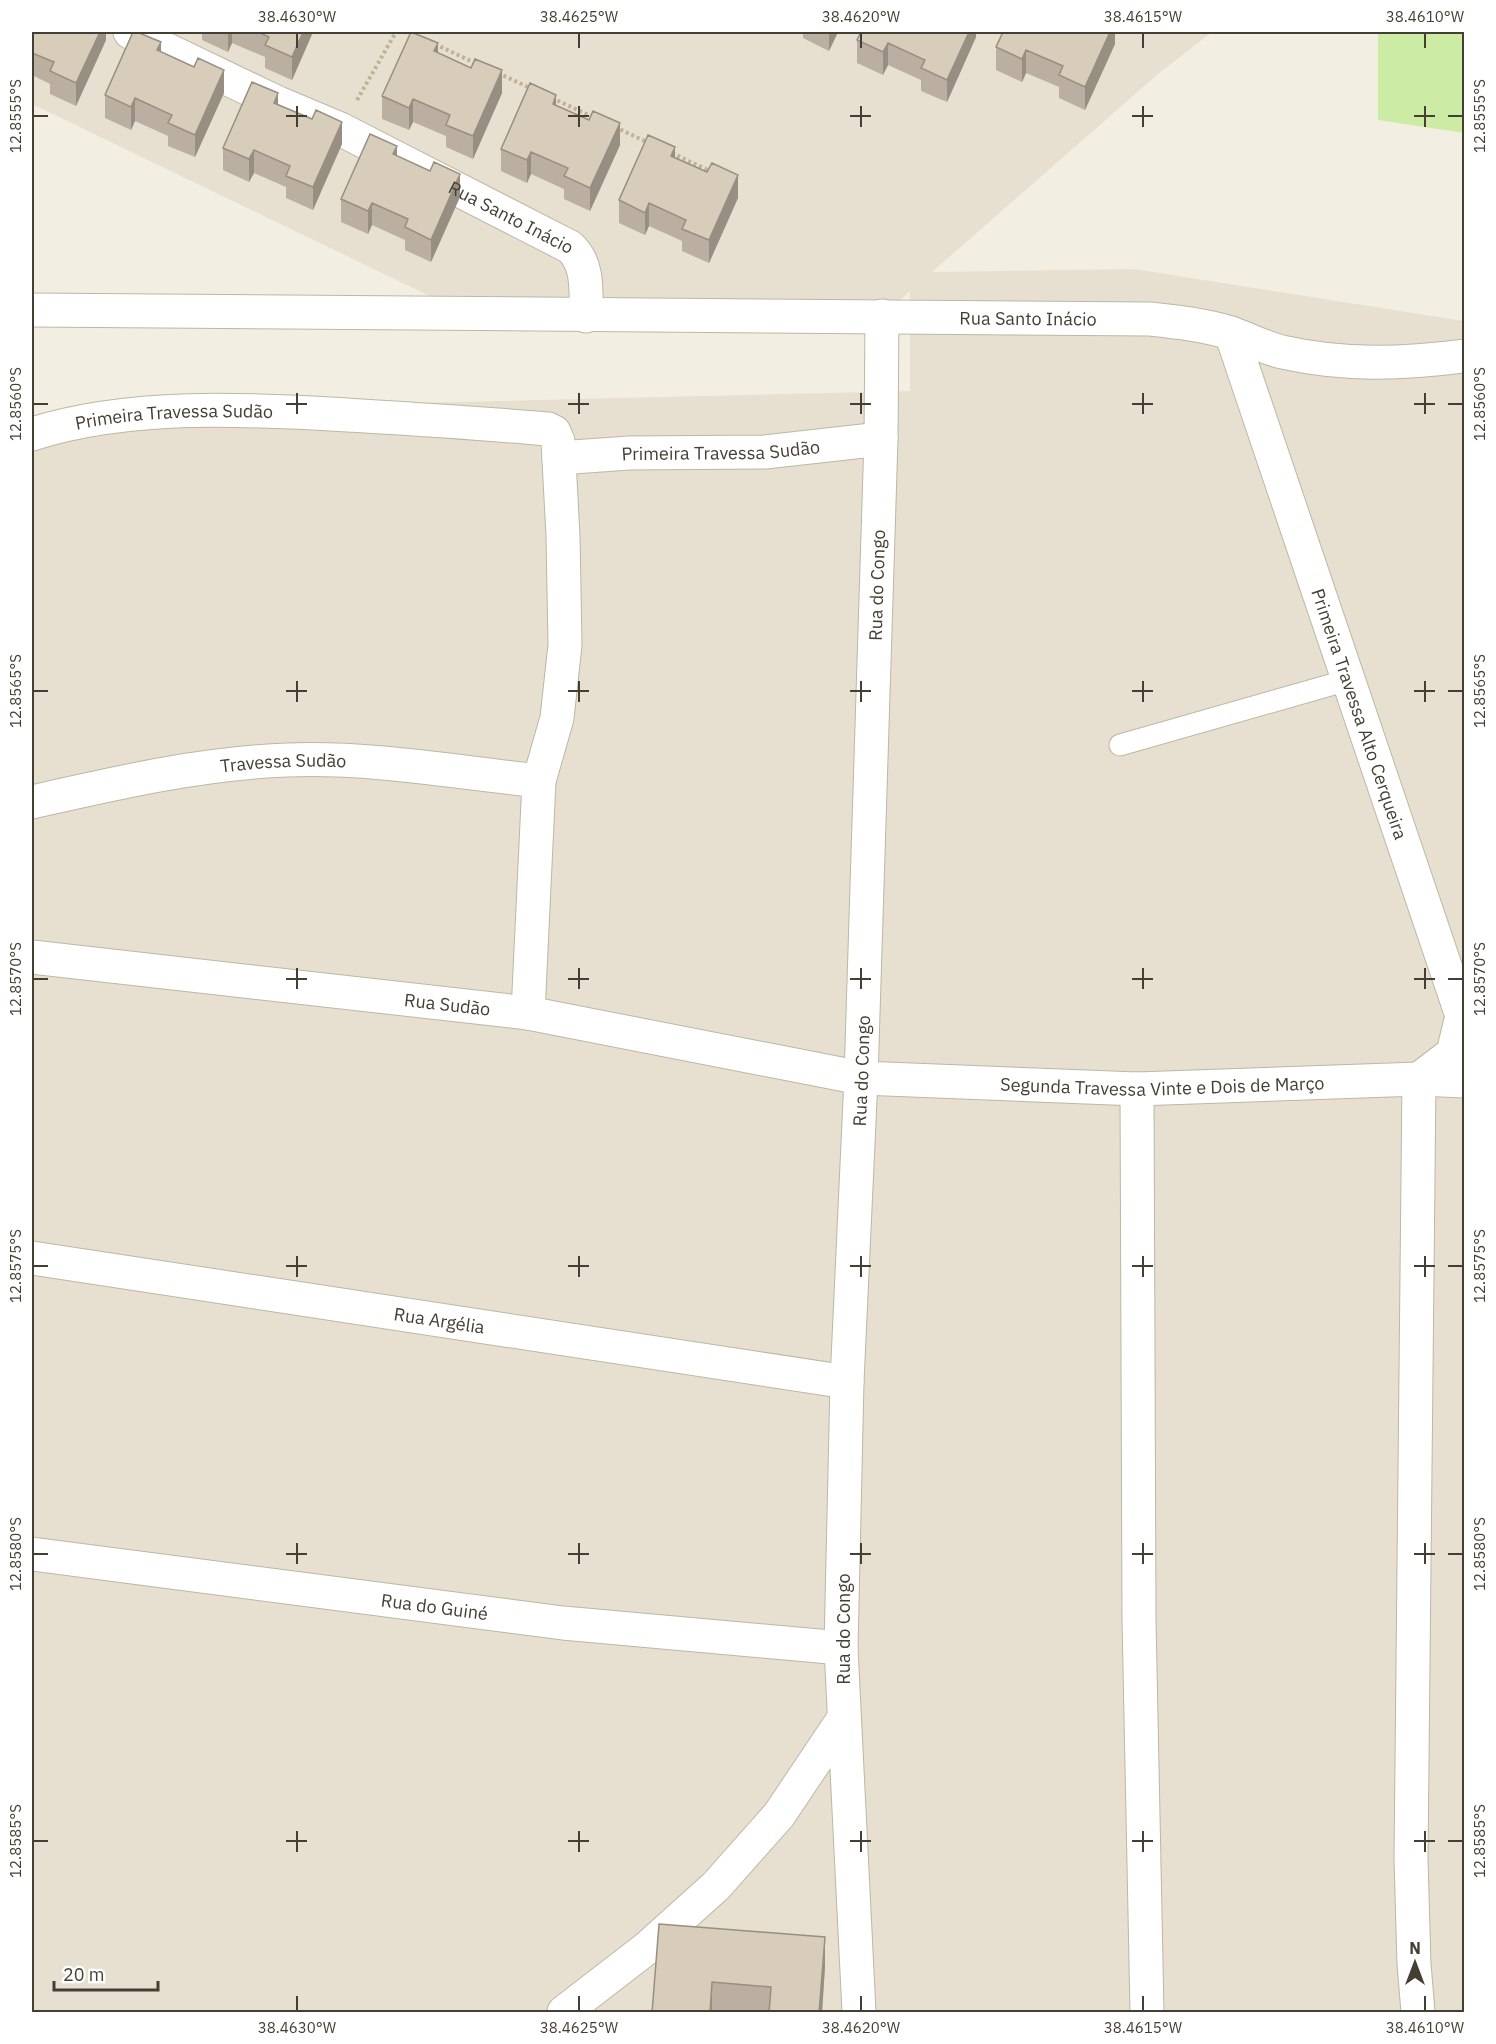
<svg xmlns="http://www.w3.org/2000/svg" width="1496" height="2044" viewBox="0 0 1496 2044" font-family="'IBM Plex Sans',sans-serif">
	<rect width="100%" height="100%" fill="#f3eee2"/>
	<path fill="#e7e0d0" d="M32,32H1212L1158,74L932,272L1134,269L1464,321V2012H32V417L45,412L910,391V291L882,316L469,315L32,104Z"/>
	<path fill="#cceca6" d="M1378,32H1464V133L1378,120Z"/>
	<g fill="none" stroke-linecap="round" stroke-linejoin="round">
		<g stroke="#bfb6a4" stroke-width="23">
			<path id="service" d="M1120,745L1348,680"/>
		</g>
		<g stroke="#bfb6a4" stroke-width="35">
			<g id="minor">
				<path id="s1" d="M130,32L278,103L340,129L570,247C589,264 586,292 586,316"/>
				<path id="s2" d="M32,310L1150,319C1178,322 1204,325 1231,333C1248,339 1265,348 1282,352C1345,366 1402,364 1464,356"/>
				<path id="s3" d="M1231,333L1462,1016L1453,1053L1419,1079L1411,1859L1414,1964L1418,2012"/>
				<path id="s4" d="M32,434C130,403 245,409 348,415C414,419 481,423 548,429L554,432L558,441L563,536L565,645L557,718L539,781L528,1013"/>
				<path id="s5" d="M559,458L629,453L765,452L881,439"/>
				<path id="s6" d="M32,802C116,783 202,763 288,760C372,757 456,772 539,781"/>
				<path id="s7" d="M32,957L528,1013L861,1078L1137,1089L1419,1079L1464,1081"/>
				<path d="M1137,1089L1139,1619L1147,2012"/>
				<path id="s8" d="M32,1258L847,1382"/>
				<path id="s9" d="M32,1554L563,1623L841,1648"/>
				<path d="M564,2012L647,1948L716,1886L779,1815L844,1718"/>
				<path id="s10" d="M859,2012L841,1648L847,1382L861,1078L881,439L882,316"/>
			</g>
		</g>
		<path stroke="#c2b294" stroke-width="4" stroke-dasharray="3 3" stroke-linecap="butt" d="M435,44L477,64
			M498,73L532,89
			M552,98L595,118
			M357,100L396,32
			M615,127L649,143
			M672,153L712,172"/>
		<use href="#service" stroke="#fff" stroke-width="21"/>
		<use href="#minor" stroke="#fff" stroke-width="33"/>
	</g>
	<path fill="#baafa0" d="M32,32H106V40L76,106L50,94V84L32,75Z
		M202,32H313L292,80L265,68V57L232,43L228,52L202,40Z
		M803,32H838L829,51L803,38Z
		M976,32V37L947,102L921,91V80L888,65L883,75L857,63V40Z
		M1115,32V44L1085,110L1059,98V87L1026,73L1022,82L996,70V47Z
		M161,52L224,93L195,157L168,146V136L135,121L131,130L105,118V95Z
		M438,53L502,93L473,159L446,147V136L413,122L409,130L382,119V96Z
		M278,104L342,144L313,210L286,198V187L254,173L249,182L223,170V148Z
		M556,105L620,145L590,211L564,199V189L531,174L527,183L501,171V149Z
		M397,156L460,197L431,262L405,250V240L372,225L368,234L341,222V199Z
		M675,157L738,198L709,263L682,251V241L649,226L645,235L619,223V200Z
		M659,1924L825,1966L822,2013H725L712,2012Z"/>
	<path fill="#978f82" d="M100,32H106V40L76,106V83Z
		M228,32H232V43L228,52Z
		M303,32H313L292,80V57Z
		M829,32H838L829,51Z
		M969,32H976V37L947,102V80Z
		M1110,32H1115V44L1085,110V87Z
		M161,42V64L157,50Z
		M438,43V65L434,51Z
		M888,43V65L883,75V52Z
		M1026,50V73L1022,82V59Z
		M224,70V93L195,157V135Z
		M502,70V93L473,159V136Z
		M278,93V116L274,103Z
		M556,95V117L553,104Z
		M135,98V121L131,130V107Z
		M413,99V122L409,130V108Z
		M342,122V144L313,210V187Z
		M620,123V145L590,211V188Z
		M397,146V168L393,154Z
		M675,147V170L671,156Z
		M254,150V173L249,182V159Z
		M531,152V174L527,183V160Z
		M460,174V197L431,262V240Z
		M738,175V198L709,263V240Z
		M372,203V225L368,234V211Z
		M649,203V226L645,235V213Z
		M825,1937V1966L822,2013H819Z
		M712,1982V2013H710Z"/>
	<path fill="#d8ccba" stroke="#978f82" stroke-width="1.5" d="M32,32H100L76,83L50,71L54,62L32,53Z
		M133,32H137L161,42L157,50L194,67L198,58L224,70L195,135L168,123L172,115L135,98L131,107L105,95Z
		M258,32H303L292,57L265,45L269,37Z
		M411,32L438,43L434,51L471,68L475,59L502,70L473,136L446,125L450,115L413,99L409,108L382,96Z
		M861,32H969L947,80L921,68L925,60L888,43L883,52L857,40Z
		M1003,32H1110L1085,87L1059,75L1063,66L1026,50L1022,59L996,47Z
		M252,82L278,93L274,103L312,119L316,110L342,122L313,187L286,176L290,166L254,150L249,159L223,148Z
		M530,83L556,95L553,104L589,120L593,111L620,123L590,188L564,176L568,168L531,152L527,160L501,149Z
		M370,134L397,146L393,154L430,171L434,162L460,174L431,240L405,227L408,219L372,203L368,211L341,199Z
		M648,135L675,147L671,156L707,172L712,163L738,175L709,240L682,229L686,220L649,203L645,213L619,200Z
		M659,1924L825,1937L819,2013H769L771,1987L712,1982L710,2013H652Z"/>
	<path fill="none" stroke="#453e32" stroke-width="2" d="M297,33V48M579,33V48M861,33V48M1143,33V48M1425,33V48M297,106V127M579,106V127M861,106V127M1143,106V127M1425,106V127M33,116H48M286,116H307M568,116H589M850,116H871M1132,116H1153M1414,116H1435M1448,116H1463M297,393V414M579,393V414M861,393V414M1143,393V414M1425,393V414M33,404H48M286,404H307M568,404H589M850,404H871M1132,404H1153M1414,404H1435M1448,404H1463M297,681V702M579,681V702M861,681V702M1143,681V702M1425,681V702M33,691H48M286,691H307M568,691H589M850,691H871M1132,691H1153M1414,691H1435M1448,691H1463M297,968V989M579,968V989M861,968V989M1143,968V989M1425,968V989M33,979H48M286,979H307M568,979H589M850,979H871M1132,979H1153M1414,979H1435M1448,979H1463M297,1256V1277M579,1256V1277M861,1256V1277M1143,1256V1277M1425,1256V1277M33,1266H48M286,1266H307M568,1266H589M850,1266H871M1132,1266H1153M1414,1266H1435M1448,1266H1463M297,1543V1564M579,1543V1564M861,1543V1564M1143,1543V1564M1425,1543V1564M33,1554H48M286,1554H307M568,1554H589M850,1554H871M1132,1554H1153M1414,1554H1435M1448,1554H1463M297,1831V1852M579,1831V1852M861,1831V1852M1143,1831V1852M1425,1831V1852M33,1841H48M286,1841H307M568,1841H589M850,1841H871M1132,1841H1153M1414,1841H1435M1448,1841H1463M297,1996V2011M579,1996V2011M861,1996V2011M1143,1996V2011M1425,1996V2011"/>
	<g text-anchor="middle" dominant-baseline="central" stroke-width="5" stroke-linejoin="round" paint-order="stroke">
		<g font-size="18" fill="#453e32" stroke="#fff">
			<text stroke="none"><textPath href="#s1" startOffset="424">Rua Santo Inácio</textPath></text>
			<text stroke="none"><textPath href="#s2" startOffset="996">Rua Santo Inácio</textPath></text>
			<text stroke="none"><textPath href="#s4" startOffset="144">Primeira Travessa Sudão</textPath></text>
			<text stroke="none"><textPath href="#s5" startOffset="162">Primeira Travessa Sudão</textPath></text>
			<text stroke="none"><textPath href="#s10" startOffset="1428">Rua do Congo</textPath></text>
			<text stroke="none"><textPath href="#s3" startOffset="402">Primeira Travessa Alto Cerqueira</textPath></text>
			<text stroke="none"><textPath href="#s6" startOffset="255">Travessa Sudão</textPath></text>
			<text stroke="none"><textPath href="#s7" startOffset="418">Rua Sudão</textPath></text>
			<text stroke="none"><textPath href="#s10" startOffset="942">Rua do Congo</textPath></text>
			<text stroke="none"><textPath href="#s7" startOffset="1140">Segunda Travessa Vinte e Dois de Março</textPath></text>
			<text stroke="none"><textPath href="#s8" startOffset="412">Rua Argélia</textPath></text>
			<text stroke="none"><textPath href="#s9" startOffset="406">Rua do Guiné</textPath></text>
			<text transform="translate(843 1629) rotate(-90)">Rua do Congo</text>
		</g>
	</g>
	<rect width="1496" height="2044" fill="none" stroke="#ffffff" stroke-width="66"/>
	<g transform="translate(1415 1963)" stroke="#ffffff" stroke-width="4.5" paint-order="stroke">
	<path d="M0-4.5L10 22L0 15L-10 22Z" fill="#453e32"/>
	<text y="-9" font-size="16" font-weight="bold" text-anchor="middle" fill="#453e32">N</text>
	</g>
	<path d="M54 1981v9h104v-9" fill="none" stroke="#453e32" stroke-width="3"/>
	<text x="63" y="1981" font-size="18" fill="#453e32" stroke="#ffffff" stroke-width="4.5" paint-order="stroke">20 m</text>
	<rect x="33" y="33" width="1430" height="1978" fill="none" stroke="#453e32" stroke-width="2"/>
	<g font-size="15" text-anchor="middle" fill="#453e32">
		<text x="297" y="22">38.4630°W</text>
		<text x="579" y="22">38.4625°W</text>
		<text x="861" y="22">38.4620°W</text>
		<text x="1143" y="22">38.4615°W</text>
		<text x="1425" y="22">38.4610°W</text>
		<text transform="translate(16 116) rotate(-90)" y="5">12.8555°S</text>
		<text transform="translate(1480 116) rotate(-90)" y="5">12.8555°S</text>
		<text transform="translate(16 404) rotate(-90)" y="5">12.8560°S</text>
		<text transform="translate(1480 404) rotate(-90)" y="5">12.8560°S</text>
		<text transform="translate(16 691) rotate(-90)" y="5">12.8565°S</text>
		<text transform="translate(1480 691) rotate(-90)" y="5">12.8565°S</text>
		<text transform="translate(16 979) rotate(-90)" y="5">12.8570°S</text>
		<text transform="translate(1480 979) rotate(-90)" y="5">12.8570°S</text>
		<text transform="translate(16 1266) rotate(-90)" y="5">12.8575°S</text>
		<text transform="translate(1480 1266) rotate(-90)" y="5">12.8575°S</text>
		<text transform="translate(16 1554) rotate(-90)" y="5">12.8580°S</text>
		<text transform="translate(1480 1554) rotate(-90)" y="5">12.8580°S</text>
		<text transform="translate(16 1841) rotate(-90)" y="5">12.8585°S</text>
		<text transform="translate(1480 1841) rotate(-90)" y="5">12.8585°S</text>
		<text x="297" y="2033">38.4630°W</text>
		<text x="579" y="2033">38.4625°W</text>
		<text x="861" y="2033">38.4620°W</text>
		<text x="1143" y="2033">38.4615°W</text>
		<text x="1425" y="2033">38.4610°W</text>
	</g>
</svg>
